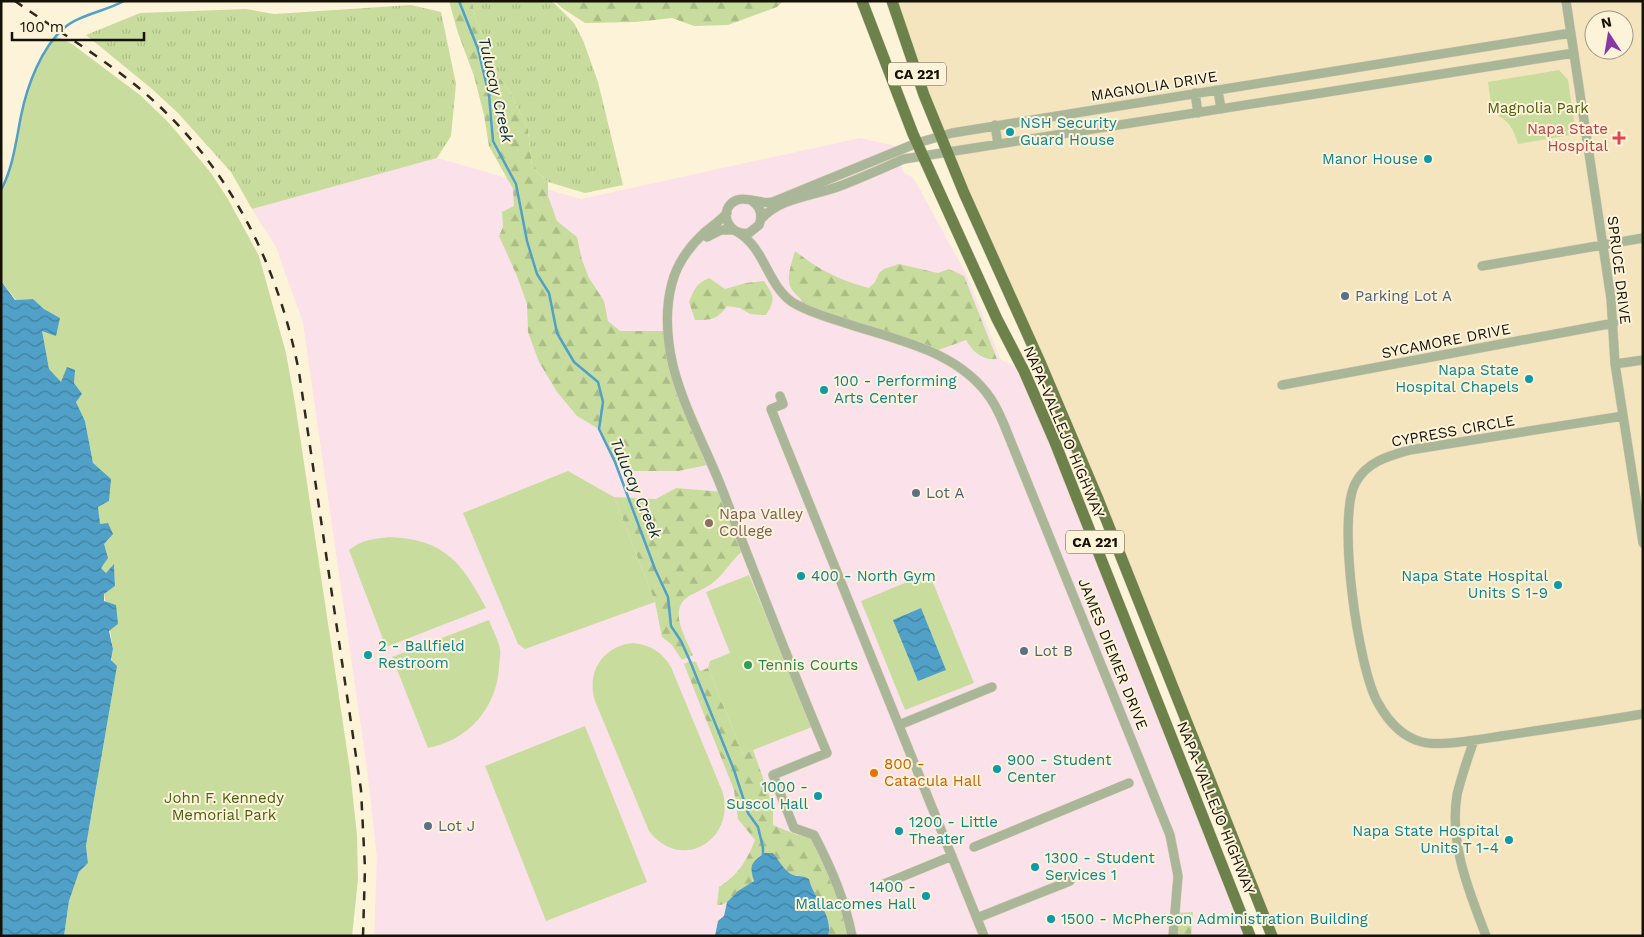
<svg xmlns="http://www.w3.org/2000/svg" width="1644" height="937" viewBox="0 0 1644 937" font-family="'Work Sans',sans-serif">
	<defs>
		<pattern id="grass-tufts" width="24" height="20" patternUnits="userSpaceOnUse" patternTransform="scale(1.25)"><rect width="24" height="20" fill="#c8dd9d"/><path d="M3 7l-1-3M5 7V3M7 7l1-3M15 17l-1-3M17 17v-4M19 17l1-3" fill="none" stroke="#abbd86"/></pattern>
		<pattern id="forest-firs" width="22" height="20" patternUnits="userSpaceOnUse" patternTransform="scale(1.25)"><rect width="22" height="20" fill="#c8dd9d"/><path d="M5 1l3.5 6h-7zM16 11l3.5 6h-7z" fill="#abbd86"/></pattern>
		<pattern id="water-waves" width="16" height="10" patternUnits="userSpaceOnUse" patternTransform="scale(1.25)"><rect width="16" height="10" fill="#50a0c7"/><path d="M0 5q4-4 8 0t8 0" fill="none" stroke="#4181a0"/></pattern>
	</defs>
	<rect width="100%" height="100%" fill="#fdf3d9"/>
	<path fill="#f5e5be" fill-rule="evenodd" d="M892,1H1643V936H1272L989,249ZM1594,20H1624V50H1594Z"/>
	<path fill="#fbe1e9" d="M860,138L895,146L904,173L912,177L917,184L966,274L1001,360L1024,371L1250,936H374L377,858L367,769L303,323L276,247L252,209L437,158L581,199Z"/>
	<path fill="url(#grass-tufts)" d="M472,1H552L574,23L583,40L598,82L623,185L585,193L548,182L532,167L528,129L510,92L499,77L476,20Z
		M411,5L441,12L456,84L451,136L437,158L252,209L231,172L178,113L152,89L86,35L140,13L246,9L274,14Z"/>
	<path fill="url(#forest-firs)" d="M449,1H472L476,20L499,77L510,92L528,129L532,167L548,182V196L557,221L577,237L582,260L589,278L604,301L608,321L620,331H668L673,366L712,464L678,471H634L615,462L599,429L577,416L557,392L539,362L528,332L527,304L517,276L499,236L503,227L502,212L514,206L513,189L489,146L484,115L474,76L458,33Z
		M555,1H783L777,7L728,25L694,26L672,18L636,22L585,23L562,8Z
		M795,251C819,270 839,280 869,288L875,282L879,273L884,269L899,264L938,273L949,269L964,276L997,359C983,361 973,352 966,340L933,352L804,308C800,295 800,300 793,291C784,281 792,263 795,251Z
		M709,278L725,289L746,283L764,281C774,296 776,299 766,315L750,314L740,308L727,306C717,320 711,320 695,320L689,302C694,289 697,283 709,278Z
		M676,488L723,492L745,549C733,558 727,570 716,580C709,587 698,591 689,596C667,610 686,638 693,655L682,660L672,645L662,637L655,602L614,497L656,499Z
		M690,661L696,662L700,671L708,668L743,754L753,750L773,806V825L797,835L811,837L821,848L852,936H828C834,915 813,898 809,879C803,875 798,877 793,875C784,871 779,861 773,853H765C762,862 759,871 754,879C751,885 745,886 739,891C732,896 727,906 717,905L719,887C739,874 746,862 755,840L738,819L734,790L684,664Z
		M1193,912L1191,936H1173L1176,913Z"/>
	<path fill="#c8dd9d" d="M56,36L72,44L140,95L169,123L211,173L228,199L259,256L286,353L295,403L350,770L357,835L358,880L352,936H64L69,901L79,872L88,863L86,846L97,783L113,649L104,593L115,586L114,565L106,573L101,568L98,507L109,501L93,463L85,421L76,402L49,369L41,331L60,318L44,309L33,299L16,300L1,281V190C13,168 16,141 21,116C26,88 38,58 56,36Z
		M1559,70L1568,80L1576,134L1518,144C1512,124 1508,122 1492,111L1488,82Z
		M568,471L614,497L655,602L525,649L518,644L463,513Z
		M389,537C445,539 462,563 486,608L386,647L349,550C361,540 374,539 389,537Z
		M929,573L974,683L905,710L861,601Z
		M749,575L812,727L743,754L708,668L710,661L730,653L706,592Z
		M489,620C492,629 498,639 500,649C501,655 499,662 499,668C496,709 468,740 428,748L392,657Z
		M633,643C651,645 662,652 671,667L723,793C735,842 680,872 649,831L595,701C586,672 603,646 633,643Z
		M585,726L647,882L546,921L485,766Z"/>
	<path fill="url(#water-waves)" d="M1,281L15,300L33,299L44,309L60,318L56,336L42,331L49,369L61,382L67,367L75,370L74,383L82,394L76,402L85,421L93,463L111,479L109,501L98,507L100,524L108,523L113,534L104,544L108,558L101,568L106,573L114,564L115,586L104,594V601L116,605L118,624L109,631L113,649L111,660L117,666L86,846L88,863L79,872L69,901L64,936H1Z
		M921,608L946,670L918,681L893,620Z
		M765,853H773C779,860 784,871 793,875C798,877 803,875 809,879C813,898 834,915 828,936H715L718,921L724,916L727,902L738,891L754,881C749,865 751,862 765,853Z"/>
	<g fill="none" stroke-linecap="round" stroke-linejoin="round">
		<path stroke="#50a0c7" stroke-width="2.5" d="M459,1L478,49L489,95L493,141L516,184L527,241L537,274L549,293L557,333L574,362L598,382L603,402L599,429L615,462L655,569L668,597L671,626L681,641L690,661L734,770L748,813L758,827L763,848V856
			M1,190C13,168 16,141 21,116C27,86 41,48 64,28C79,15 106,11 124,1"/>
		<g stroke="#d8cfb7" stroke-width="10">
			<path id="minor" d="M1566,1L1611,299L1615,364L1643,543
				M1218,90L1221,109
				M1195,93L1198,113
				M995,125L998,144
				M752,201C761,207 763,215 759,225L749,233C727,237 717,208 737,200C749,196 760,205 773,202L917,143L952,133L1571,33
				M727,213C720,221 712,226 704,233C690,246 677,264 672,283C665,309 667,340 673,366C684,409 706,448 722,489C756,577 790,666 827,753L773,775L794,828L814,835C831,867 845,900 852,936
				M761,219C781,197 814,196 840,186C861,178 883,168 904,159L1574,53
				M739,233C765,249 767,284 792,302C808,312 827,317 845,323C897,340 959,351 991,399C999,411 1004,424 1009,437L1170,835L1178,876L1173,936
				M707,237L721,230H733
				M1482,266L1643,238
				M1615,364L1643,360
				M1282,385L1614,323
				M780,396L783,404L771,409L984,936
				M1623,416L1410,450C1389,456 1368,461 1356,482C1336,515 1358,669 1378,703C1388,721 1402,737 1422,742C1439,747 1482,739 1501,736C1548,729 1595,722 1643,714
				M899,725L992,687
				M1474,740C1468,758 1461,777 1457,795C1449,844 1469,891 1486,936
				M974,847L1129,783
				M884,884L952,856
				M977,918L1070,881"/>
		</g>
		<g stroke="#d8cfb7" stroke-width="12">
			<path id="major" d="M862,1L913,134L997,319L1024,371L1054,440L1250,936
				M892,1L924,95L964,193L1040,362L1098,499L1272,936"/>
		</g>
		<use href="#minor" stroke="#aab698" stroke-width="9"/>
		<use href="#major" stroke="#6d814a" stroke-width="11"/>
		<path stroke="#2e2a1d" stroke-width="2.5" stroke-dasharray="9 9" stroke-linecap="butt" d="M15,1C56,30 100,56 139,88C227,162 277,260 299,372L361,790L365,868L363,936"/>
	</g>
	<g fill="#0f9aa8" stroke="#fdf3d9" stroke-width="2">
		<circle cx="1010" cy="132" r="5"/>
		<circle cx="1428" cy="159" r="5"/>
		<circle cx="1529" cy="379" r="5"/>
		<circle cx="824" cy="390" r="5"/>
		<circle cx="801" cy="576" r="5"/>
		<circle cx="1558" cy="585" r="5"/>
		<circle cx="368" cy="655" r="5"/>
		<circle cx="997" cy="769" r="5"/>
		<circle cx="818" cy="796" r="5"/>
		<circle cx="899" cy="831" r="5"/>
		<circle cx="1509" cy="840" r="5"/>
		<circle cx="1035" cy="867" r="5"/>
		<circle cx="926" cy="896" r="5"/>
		<circle cx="1051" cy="919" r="5"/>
	</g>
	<path fill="#e0444e" stroke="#fdf3d9" stroke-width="2" d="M1616.5 130.5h5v5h5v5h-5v5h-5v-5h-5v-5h5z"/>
	<g fill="#5c6f8a" stroke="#fdf3d9" stroke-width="2">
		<circle cx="1345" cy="296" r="5"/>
		<circle cx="916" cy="493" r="5"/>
		<circle cx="1024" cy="651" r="5"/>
		<circle cx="428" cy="826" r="5"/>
	</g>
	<circle fill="#8d6e63" stroke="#fdf3d9" stroke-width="2" cx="709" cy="523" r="5"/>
	<circle fill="#2e9e5b" stroke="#fdf3d9" stroke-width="2" cx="748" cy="665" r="5"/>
	<circle fill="#e8710a" stroke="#fdf3d9" stroke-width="2" cx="874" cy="773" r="5"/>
	<g text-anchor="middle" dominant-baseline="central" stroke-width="4" stroke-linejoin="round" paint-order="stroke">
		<g fill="#fdf3d9" stroke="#5b5545" stroke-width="1">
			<rect x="888" y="62.5" width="58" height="23" rx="4"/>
			<rect x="1066" y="530.5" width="58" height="23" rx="4"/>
		</g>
		<g font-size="14" font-weight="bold" fill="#151106">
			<text x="917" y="74">CA 221</text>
			<text x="1095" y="542">CA 221</text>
		</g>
		<g font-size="15" fill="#151106" stroke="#fdf3d9">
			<text transform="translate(1154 86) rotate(-9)">MAGNOLIA DRIVE</text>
			<text transform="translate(1619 270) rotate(83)">SPRUCE DRIVE</text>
			<text transform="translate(1446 341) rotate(-11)">SYCAMORE DRIVE</text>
			<text transform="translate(1453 431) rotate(-10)">CYPRESS CIRCLE</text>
			<text transform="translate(1064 432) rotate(67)">NAPA-VALLEJO HIGHWAY</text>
			<text transform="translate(1113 654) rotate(68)">JAMES DIEMER DRIVE</text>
			<text transform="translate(1216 808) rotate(68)">NAPA-VALLEJO HIGHWAY</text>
		</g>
		<g font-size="15" fill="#4c5f12" stroke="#fdf3d9">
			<text x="1538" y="108">Magnolia Park</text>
			<text x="224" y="798">John F. Kennedy<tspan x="224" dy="17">Memorial Park</tspan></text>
		</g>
		<g font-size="15" fill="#0d838f" stroke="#fdf3d9" text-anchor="start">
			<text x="1020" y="123">NSH Security<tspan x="1020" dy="17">Guard House</tspan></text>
			<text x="1418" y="159" text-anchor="end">Manor House</text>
			<text x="1519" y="370" text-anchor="end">Napa State<tspan x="1519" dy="17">Hospital Chapels</tspan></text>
			<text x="834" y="381">100 - Performing<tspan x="834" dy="17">Arts Center</tspan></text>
			<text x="811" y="576">400 - North Gym</text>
			<text x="1548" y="576" text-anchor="end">Napa State Hospital<tspan x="1548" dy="17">Units S 1-9</tspan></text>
			<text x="378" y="646">2 - Ballfield<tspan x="378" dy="17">Restroom</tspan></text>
			<text x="1007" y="760">900 - Student<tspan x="1007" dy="17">Center</tspan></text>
			<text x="808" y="787" text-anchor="end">1000 -<tspan x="808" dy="17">Suscol Hall</tspan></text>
			<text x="909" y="822">1200 - Little<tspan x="909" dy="17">Theater</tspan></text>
			<text x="1499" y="831" text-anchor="end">Napa State Hospital<tspan x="1499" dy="17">Units T 1-4</tspan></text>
			<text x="1045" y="858">1300 - Student<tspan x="1045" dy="17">Services 1</tspan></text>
			<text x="916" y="887" text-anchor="end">1400 -<tspan x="916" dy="17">Mallacomes Hall</tspan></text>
			<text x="1061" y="919">1500 - McPherson Administration Building</text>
		</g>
		<g font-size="15" fill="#be3a42" stroke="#fdf3d9" text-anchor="end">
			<text x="1608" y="129">Napa State<tspan x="1608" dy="17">Hospital</tspan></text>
		</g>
		<g font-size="15" fill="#4e5e75" stroke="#fdf3d9" text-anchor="start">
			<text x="1355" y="296">Parking Lot A</text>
			<text x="926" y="493">Lot A</text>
			<text x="1034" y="651">Lot B</text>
			<text x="438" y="826">Lot J</text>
		</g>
		<g font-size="15" fill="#785e54" stroke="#fdf3d9" text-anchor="start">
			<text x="719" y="514">Napa Valley<tspan x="719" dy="17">College</tspan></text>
		</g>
		<g font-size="15" fill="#27864d" stroke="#fdf3d9" text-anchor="start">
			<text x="758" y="665">Tennis Courts</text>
		</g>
		<g font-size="15" fill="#c56008" stroke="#fdf3d9" text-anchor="start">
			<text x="884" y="764">800 -<tspan x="884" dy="17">Catacula Hall</tspan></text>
		</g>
		<g font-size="16" font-style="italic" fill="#092e3f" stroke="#fdf3d9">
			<text transform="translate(496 90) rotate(77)">Tulucay Creek</text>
			<text transform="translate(636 488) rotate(67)">Tulucay Creek</text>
		</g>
	</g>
	<rect width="1644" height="937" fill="none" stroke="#151106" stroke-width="5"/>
	<g transform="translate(1609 35) rotate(348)"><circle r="24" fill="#fdf3d9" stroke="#a09985"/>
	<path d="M0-4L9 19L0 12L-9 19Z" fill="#8a37a6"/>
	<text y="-8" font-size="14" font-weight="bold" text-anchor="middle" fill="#151106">N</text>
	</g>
	<path d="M12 32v8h132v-8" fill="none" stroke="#151106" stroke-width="2.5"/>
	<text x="20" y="32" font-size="15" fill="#151106" stroke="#fdf3d9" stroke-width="4" paint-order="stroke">100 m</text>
</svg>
